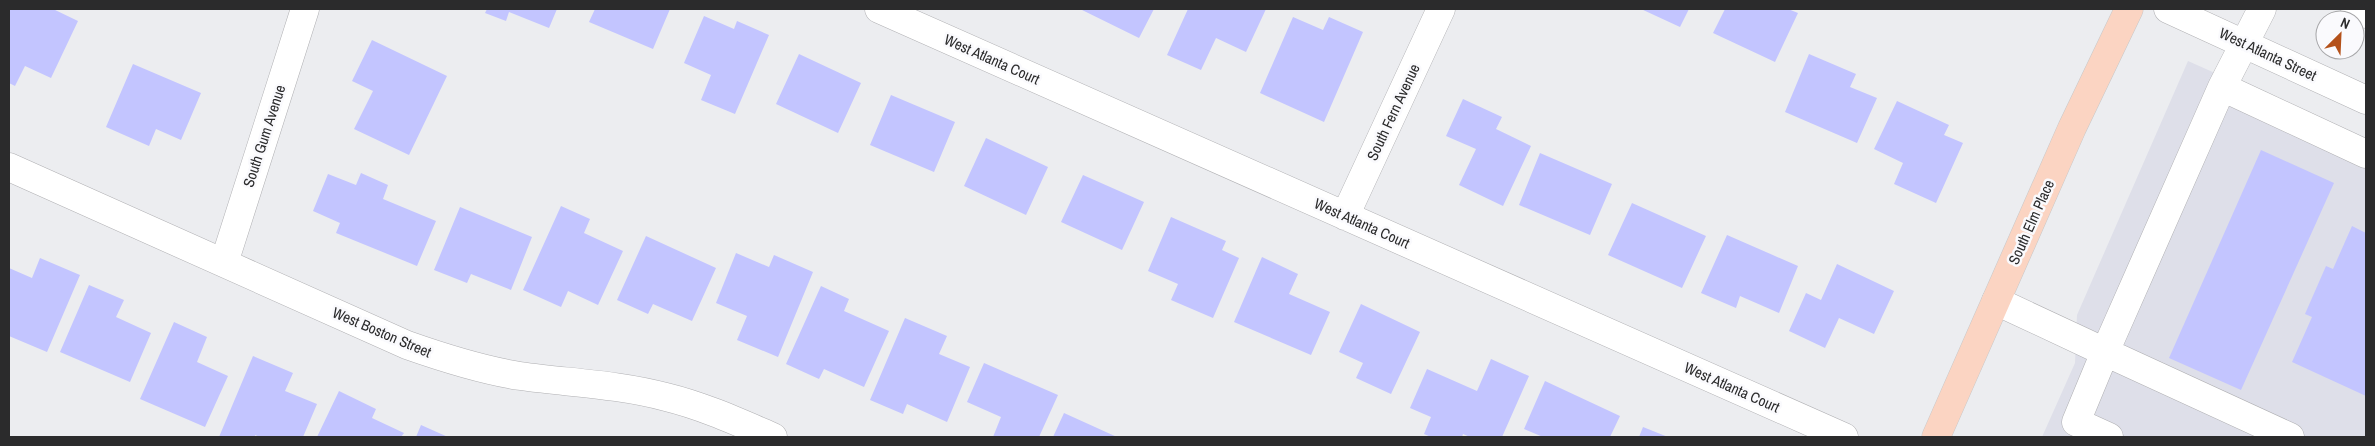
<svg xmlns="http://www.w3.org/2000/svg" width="2375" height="446" viewBox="0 0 2375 446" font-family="'Archivo Narrow',sans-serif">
	<rect width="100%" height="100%" fill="#ecedf0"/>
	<path fill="#dedfe9" d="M2188,61L2366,140V437H2042L2075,363L2077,315Z"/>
	<path fill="#c3c5ff" d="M9,9H53L78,21L51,78L25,66L15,86L9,83Z
		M487,9H557L549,28L509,12L506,21L485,13Z
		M595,9H670L653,49L589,22Z
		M1080,9H1154L1139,38Z
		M1188,9H1266L1246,52L1216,38L1201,70L1167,55Z
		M1641,9H1689L1680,27Z
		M1725,9H1788L1798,13L1775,62L1713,33Z
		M704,16L734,29L737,21L769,35L735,114L701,100L711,75L684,63Z
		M1293,17L1323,30L1329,17L1363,32L1324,122L1260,93Z
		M372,40L447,76L409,155L354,129L373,91L352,81Z
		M799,54L861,83L838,133L776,104Z
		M1809,54L1856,74L1850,87L1877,98L1857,143L1785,112Z
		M133,64L201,93L181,140L156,129L149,146L106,127Z
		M891,95L955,122L934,172L870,145Z
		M1463,99L1502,117L1496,129L1531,146L1503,206L1459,185L1476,149L1446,136Z
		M1897,101L1949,125L1944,135L1963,143L1936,203L1894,184L1903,163L1874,149Z
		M986,138L1048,167L1026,215L964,186Z
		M2261,150L2334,183L2241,390L2169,358Z
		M1540,153L1612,184L1590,235L1519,205Z
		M361,173L388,185L383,199L436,221L417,266L336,233L340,223L313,211L328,174L356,185Z
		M1083,175L1144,202L1122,250L1061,222Z
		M1632,203L1706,236L1682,288L1608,255Z
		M561,206L590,219L584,233L623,251L598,305L568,291L561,307L523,290Z
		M460,207L532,237L511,290L471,274L467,283L434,270Z
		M1171,217L1226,241L1222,250L1239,258L1213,318L1171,300L1178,284L1148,271Z
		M2352,226L2366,233V396L2292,362L2312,317L2305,314L2326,266L2333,269Z
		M1727,235L1798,266L1779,313L1740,296L1736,308L1701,293Z
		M646,236L716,268L692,321L653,304L648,314L617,300Z
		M736,253L769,267L774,255L813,272L778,357L737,340L747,316L716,303Z
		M1262,257L1298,274L1289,294L1330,312L1311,355L1234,322Z
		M40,258L80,275L47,352L9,336V268L32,278Z
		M1837,264L1894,291L1874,334L1839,318L1825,348L1789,331L1806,293L1821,300Z
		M89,285L124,300L116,317L151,333L130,382L60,352Z
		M821,286L849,299L844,311L889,331L864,387L824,369L819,379L786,364Z
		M1361,304L1420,332L1391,394L1356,378L1363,363L1339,352Z
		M905,318L947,336L939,354L970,367L947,422L907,404L903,414L870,400Z
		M174,322L207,337L197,362L228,376L205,427L140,399Z
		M253,356L293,373L285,391L317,404L303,437H260L255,435V437H219Z
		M1491,359L1529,376L1502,437H1470L1463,434L1462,437H1431L1424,434L1431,417L1410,408L1427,369L1477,391Z
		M984,363L1058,395L1039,437H993L1001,417L967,402Z
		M1545,381L1620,416L1610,437H1543L1524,429Z
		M339,391L376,409L372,418L404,433L401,437H317Z
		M1064,413L1117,437H1053Z
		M421,425L448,437H416Z
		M1643,427L1668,437H1639Z"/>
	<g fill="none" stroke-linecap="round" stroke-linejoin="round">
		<g stroke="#b0b0b3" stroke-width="29">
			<path id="minor" d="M879,9L1844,437
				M2168,9L2366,100
				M2355,9L2366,14
				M2222,87L2262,9
				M9,167L407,345C444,358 481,370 520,376C570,383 617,384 666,397C703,406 738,422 773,437
				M1345,216L1441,9
				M224,263L305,9
				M1996,301L2105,352L2076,422L2109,437
				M2290,437L2105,352L2222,87L2366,154"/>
		</g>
		<g stroke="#c8c8c8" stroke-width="29">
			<path id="major" d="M1936,437L2072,128L2129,9"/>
		</g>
		<use href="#minor" stroke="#fff" stroke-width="28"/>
		<use href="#major" stroke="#fbd4c2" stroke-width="28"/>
	</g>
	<g text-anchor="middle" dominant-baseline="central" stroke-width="5" stroke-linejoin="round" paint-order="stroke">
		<g font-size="15" fill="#2b2b2c" stroke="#fafafd">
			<text transform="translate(2268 54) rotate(25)">West Atlanta Street</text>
			<text transform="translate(992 59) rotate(24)">West Atlanta Court</text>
			<text transform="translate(1393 112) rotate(-65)">South Fern Avenue</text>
			<text transform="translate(264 136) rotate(-72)">South Gum Avenue</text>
			<text transform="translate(2031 222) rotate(-66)">South Elm Place</text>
			<text transform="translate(1362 223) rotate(24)">West Atlanta Court</text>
			<text transform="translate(382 332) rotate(23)">West Boston Street</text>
			<text transform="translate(1732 387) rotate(24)">West Atlanta Court</text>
		</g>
	</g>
	<rect width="2375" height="446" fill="none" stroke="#2b2b2c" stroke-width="20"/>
	<g transform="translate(2340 35) rotate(24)"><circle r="24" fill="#fafafd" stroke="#a7a7a9"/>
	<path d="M0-4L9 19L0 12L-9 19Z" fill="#b4511a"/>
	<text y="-8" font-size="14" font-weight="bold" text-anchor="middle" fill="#2b2b2c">N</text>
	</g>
</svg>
